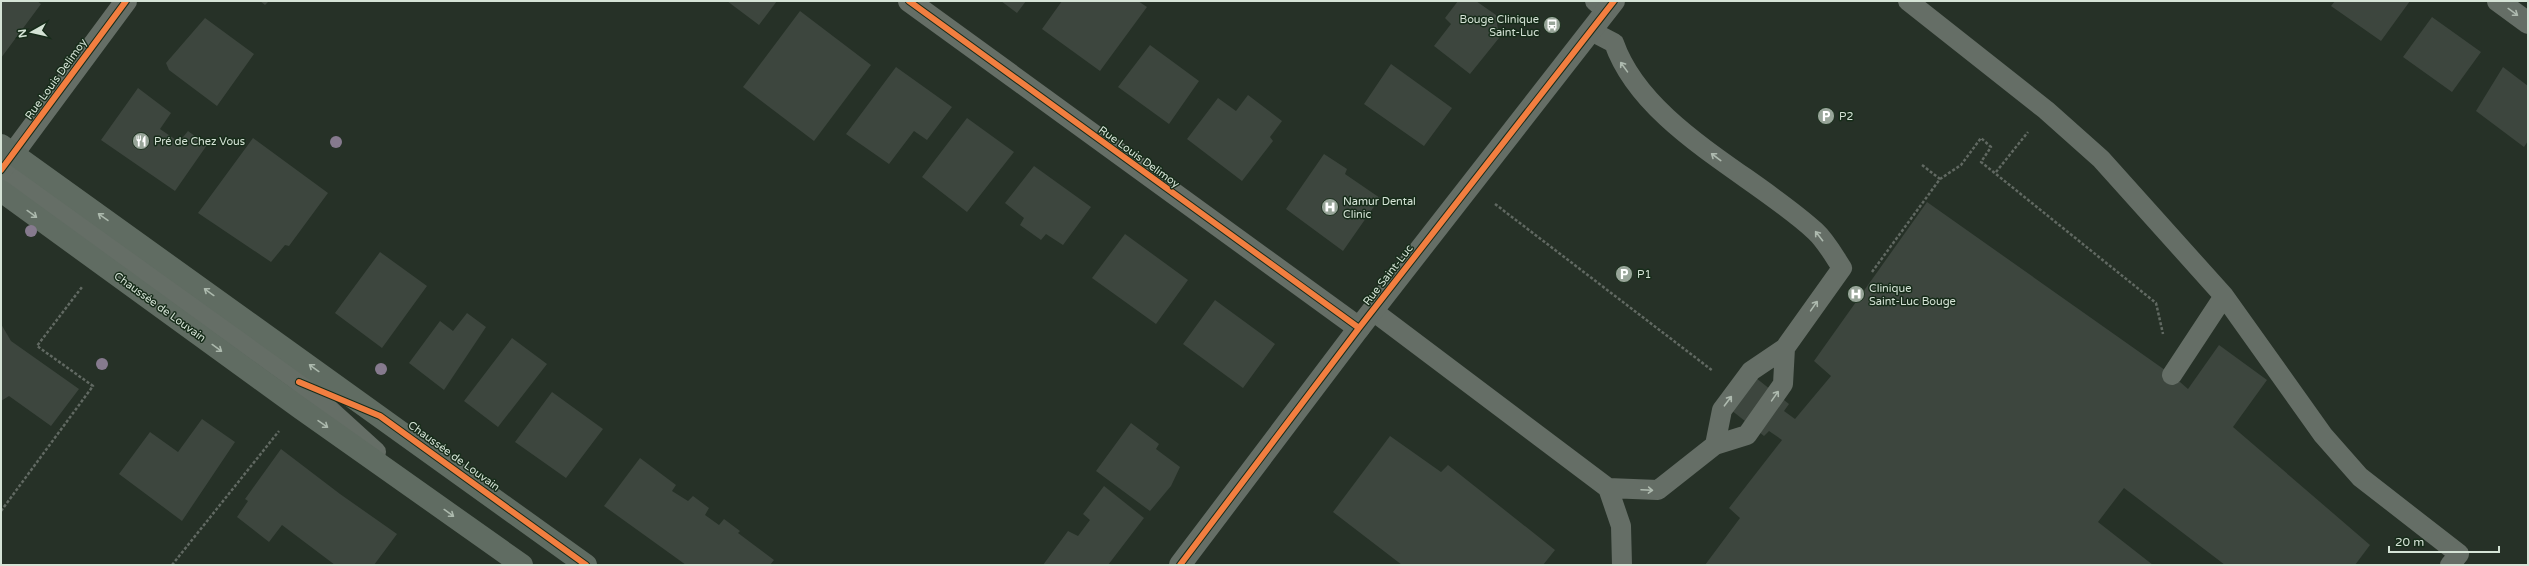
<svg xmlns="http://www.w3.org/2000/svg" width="2529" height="566" viewBox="0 0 2529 566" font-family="'Varela Round',sans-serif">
	<rect width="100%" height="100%" fill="#263127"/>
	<path fill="#3d463e" d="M1,1H37L41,4L1,58Z
		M260,1H269L265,5Z
		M727,1H777L759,25Z
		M1001,1H1026L1017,13Z
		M1062,1H1138L1147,7L1100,71L1042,29Z
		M1458,1H1476L1496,15L1499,38L1470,74L1434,46L1451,24L1445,18Z
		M2335,1H2410L2381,41L2331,6Z
		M800,11L871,65L814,141L743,87Z
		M2432,17L2481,52L2452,92L2403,57Z
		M205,18L254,54L217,106L169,70L166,63Z
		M1150,45L1199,81L1169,124L1118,87Z
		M1391,64L1452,108L1424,146L1364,104Z
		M896,67L952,107L927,140L914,131L889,164L846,134Z
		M2503,67L2528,86V141L2524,147L2476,111Z
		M138,88L171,113L160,129L179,142L188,131L207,145L175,191L101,140Z
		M1248,95L1282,121L1270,137L1273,141L1242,181L1187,139L1218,98L1236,111Z
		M967,118L1014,152L967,212L922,177Z
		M253,138L328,193L289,246L285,245L271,262L198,213Z
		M1324,154L1347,169L1345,174L1380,198L1343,251L1286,209Z
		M1034,166L1091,207L1063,245L1046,234L1041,240L1020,225L1024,218L1005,203Z
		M1927,202L2172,375L2188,389L2219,345L2267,380L2233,427L2370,545L2355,565H2225L2124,488L2098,522L2153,565H1705L1740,518L1729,508L1782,440L1769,431L1764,436L1731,410L1756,378L1789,404L1784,411L1795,419L1831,376L1814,361Z
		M1125,234L1188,280L1156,324L1092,278Z
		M380,252L427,286L382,348L335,313Z
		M1215,300L1275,344L1243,388L1183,344Z
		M467,313L486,327L444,390L409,363L440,321L453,331Z
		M1,324L11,341L79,389L51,426L9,396L1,401Z
		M512,338L547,364L498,427L464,401Z
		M552,392L603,429L566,478L515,442Z
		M202,419L235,442L182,521L119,474L150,432L178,452Z
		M1131,423L1159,444L1156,449L1180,467L1171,486L1150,511L1096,471Z
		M1390,436L1441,472L1448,465L1555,550L1543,565H1402L1333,512Z
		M281,449L340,494L397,534L374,565H335L282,525L269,542L237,517L248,501L245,499Z
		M640,458L676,485L672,491L688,501L693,496L709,508L705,515L719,525L724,519L740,531L738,533L774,560L770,565H686L604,506Z
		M1104,486L1144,518L1108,565H1043L1068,531L1078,536L1090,520L1083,514Z"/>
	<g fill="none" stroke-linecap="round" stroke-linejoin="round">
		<path stroke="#616962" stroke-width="2.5" stroke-dasharray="3 2" stroke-linecap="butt" d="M1922,165L1940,179
			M1996,172L2028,132
			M1495,204L1713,371
			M1872,272L1940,179L1961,165L1981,138L1991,147L1981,162L2156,303L2163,334
			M1,511L93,386L37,346L82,287
			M172,565L279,431"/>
		<path stroke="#656e66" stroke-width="20" d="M1595,1L1607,11
			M1908,1L2046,110L2101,159L2224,296L2323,435L2360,477L2459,554L2450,565
			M1,167L299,382L376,452
			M1373,311L1608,488L1658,490L1715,445L1722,410L1751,371L1785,348L1842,268C1834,256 1826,241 1815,231C1753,174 1643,126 1614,43L1591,31
			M2172,375L2224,296
			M1715,445L1747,435L1783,384L1785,348
			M1608,488L1621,526L1622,565"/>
		<path stroke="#656e66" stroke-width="22" d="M909,1L1359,328
			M2498,1L2528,23
			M1,170L126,1"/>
		<path stroke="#656e66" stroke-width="22" d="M1180,565L1359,328L1614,1"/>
		<path stroke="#606c62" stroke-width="22" d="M1,145L586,565
			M1,191L300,408L522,565"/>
		<g stroke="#172c1a" stroke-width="8">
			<path id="cycleway" d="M909,1L1359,328
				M1,170L126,1
				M299,382L380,416L586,565
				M1180,565L1359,328L1614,1"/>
		</g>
		<use href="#cycleway" stroke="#f27e40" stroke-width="6"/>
	</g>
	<g fill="#867a8e">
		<circle cx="336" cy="142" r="6"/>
		<circle cx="31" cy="231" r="6"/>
		<circle cx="102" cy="364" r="6"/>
		<circle cx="381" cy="369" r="6"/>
	</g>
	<defs><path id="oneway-shaft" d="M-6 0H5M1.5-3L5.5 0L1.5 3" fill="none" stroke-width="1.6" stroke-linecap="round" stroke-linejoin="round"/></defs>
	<g stroke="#aebaaf">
		<use href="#oneway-shaft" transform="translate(2513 12) rotate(36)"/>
		<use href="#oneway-shaft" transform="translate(1624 67) rotate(-126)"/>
		<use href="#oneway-shaft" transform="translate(1716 157) rotate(-143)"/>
		<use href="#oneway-shaft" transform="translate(1819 236) rotate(-128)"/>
		<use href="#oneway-shaft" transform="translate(1814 306) rotate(-55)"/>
		<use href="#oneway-shaft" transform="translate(1775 396) rotate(-55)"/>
		<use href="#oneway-shaft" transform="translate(1728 401) rotate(-53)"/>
		<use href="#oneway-shaft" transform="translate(1647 490) rotate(3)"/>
	</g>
	<g stroke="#acb9ad">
		<use href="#oneway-shaft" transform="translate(32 214) rotate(36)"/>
		<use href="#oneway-shaft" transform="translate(103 217) rotate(-145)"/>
		<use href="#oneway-shaft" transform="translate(209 292) rotate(-144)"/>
		<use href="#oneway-shaft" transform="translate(217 348) rotate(36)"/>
		<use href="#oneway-shaft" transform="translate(314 368) rotate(-144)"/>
		<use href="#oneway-shaft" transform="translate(323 424) rotate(35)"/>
		<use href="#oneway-shaft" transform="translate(449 513) rotate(36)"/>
	</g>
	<defs>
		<g id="bus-disc" transform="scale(0.9)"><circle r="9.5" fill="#98a599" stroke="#172c1a"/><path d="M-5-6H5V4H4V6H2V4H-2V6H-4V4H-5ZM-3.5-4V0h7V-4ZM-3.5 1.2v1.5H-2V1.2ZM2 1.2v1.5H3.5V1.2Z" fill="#fff"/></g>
		<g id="parking-disc" transform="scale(0.9)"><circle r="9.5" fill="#98a599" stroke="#172c1a"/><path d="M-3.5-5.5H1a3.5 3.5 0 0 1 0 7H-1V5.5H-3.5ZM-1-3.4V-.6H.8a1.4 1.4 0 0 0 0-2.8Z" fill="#fff"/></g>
		<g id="restaurant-disc" transform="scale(0.9)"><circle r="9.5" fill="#98a599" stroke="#172c1a"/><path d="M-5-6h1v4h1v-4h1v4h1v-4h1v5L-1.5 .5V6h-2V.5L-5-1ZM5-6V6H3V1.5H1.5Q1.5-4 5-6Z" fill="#fff"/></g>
		<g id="hospital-disc" transform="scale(0.9)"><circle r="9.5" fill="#98a599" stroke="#172c1a"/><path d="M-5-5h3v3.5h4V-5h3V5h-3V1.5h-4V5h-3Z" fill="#fff"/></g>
	</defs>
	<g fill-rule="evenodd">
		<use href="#bus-disc" x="1552" y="25"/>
		<use href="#parking-disc" x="1826" y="116"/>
		<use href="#restaurant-disc" x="141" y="141"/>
		<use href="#hospital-disc" x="1330" y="207"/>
		<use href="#parking-disc" x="1624" y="274"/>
		<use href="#hospital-disc" x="1856" y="294"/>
	</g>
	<g text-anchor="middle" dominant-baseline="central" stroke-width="3" stroke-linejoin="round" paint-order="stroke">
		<g font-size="11" fill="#d5e3d6" stroke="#172c1a" text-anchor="start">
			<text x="1539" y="19" text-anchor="end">Bouge Clinique<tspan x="1539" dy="13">Saint-Luc</tspan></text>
			<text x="1839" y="116">P2</text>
			<text x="154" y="141">Pré de Chez Vous</text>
			<text x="1343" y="201">Namur Dental<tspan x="1343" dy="13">Clinic</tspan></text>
			<text x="1637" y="274">P1</text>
			<text x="1869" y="288">Clinique<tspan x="1869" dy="13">Saint-Luc Bouge</tspan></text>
		</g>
		<g font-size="11" fill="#d5e3d6" stroke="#172c1a">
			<text transform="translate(56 79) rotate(-54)">Rue Louis Delimoy</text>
			<text transform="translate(1139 157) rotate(36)">Rue Louis Delimoy</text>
			<text transform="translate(1388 275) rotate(-52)">Rue Saint-Luc</text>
			<text transform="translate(160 307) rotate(36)">Chaussée de Louvain</text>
			<text transform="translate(454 456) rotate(36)">Chaussée de Louvain</text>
		</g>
	</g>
	<rect width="2529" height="566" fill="none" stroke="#d5e3d6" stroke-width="4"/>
	<g transform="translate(32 32) rotate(262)" stroke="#172c1a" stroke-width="3" paint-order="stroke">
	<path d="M0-3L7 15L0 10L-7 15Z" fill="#d5e3d6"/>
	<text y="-6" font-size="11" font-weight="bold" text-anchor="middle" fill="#d5e3d6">N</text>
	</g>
	<path d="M2389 546v6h110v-6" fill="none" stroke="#d5e3d6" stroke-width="2"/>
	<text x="2395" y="546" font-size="12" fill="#d5e3d6" stroke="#172c1a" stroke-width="3" paint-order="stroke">20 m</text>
</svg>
